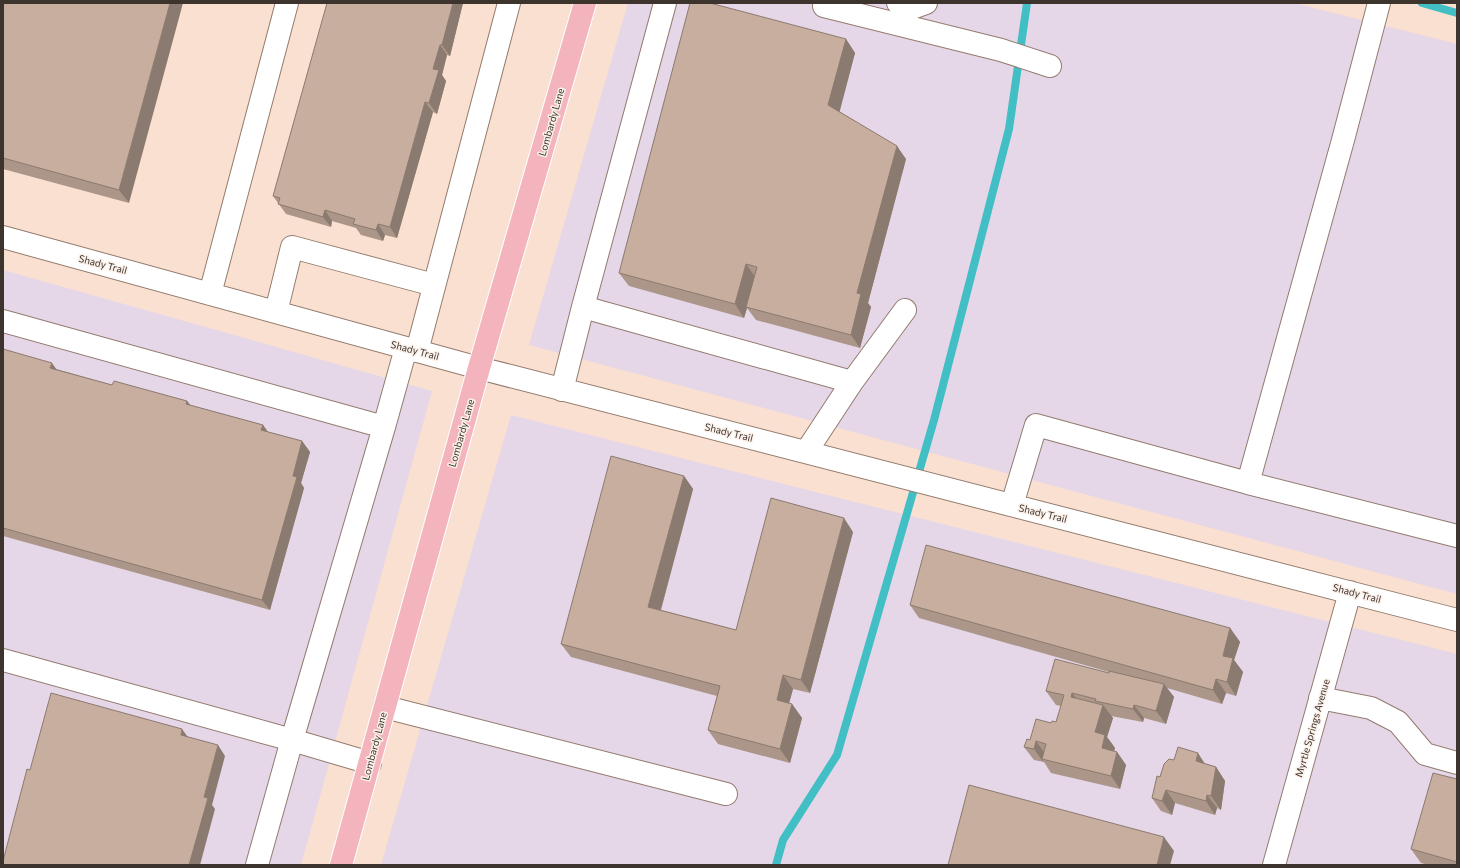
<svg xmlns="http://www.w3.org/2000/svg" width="1460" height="868" viewBox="0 0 1460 868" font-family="Commissioner,sans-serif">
	<rect width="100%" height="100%" fill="#fae0d0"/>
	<path fill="#e5d6e8" d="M628,3H1294L1457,44V594L529,345Z
		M3,270L432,391L301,865H3Z
		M511,415L1457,654V865H381Z"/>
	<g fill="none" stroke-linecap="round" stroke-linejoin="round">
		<path stroke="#41bfc4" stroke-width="8" d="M1422,3L1457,13
			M776,865L783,840L837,755L934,420L1009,129L1027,3"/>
		<g stroke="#937c6e" stroke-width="24">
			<path id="minor" d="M898,3L915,7L926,3
				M1379,3L1343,140L1248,483L1457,536
				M824,6L1001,50L1050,66
				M3,237L479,368L1457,620
				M210,294L287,3
				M583,307L852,382L905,310
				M276,312L292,247L434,285
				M3,321L384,427L292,740L3,660
				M417,351L509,3
				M562,390L583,307L665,3
				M384,427L406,348
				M806,452L852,382
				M1012,505L1036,425L1248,483
				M1320,698L1371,708L1398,722L1425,754L1457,763
				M385,707L726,794
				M257,865L292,740L370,763
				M1274,865L1350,592"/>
		</g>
		<g stroke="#fff" stroke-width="24">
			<path id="major" d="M341,865L479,368L585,3"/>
		</g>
		<use href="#minor" stroke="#fff" stroke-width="22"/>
		<use href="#major" stroke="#f4b4be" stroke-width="22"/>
	</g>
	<path fill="#ab9689" d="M3,3L129,203L3,169Z
		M463,3L450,56L447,55L442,75L446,81L437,114L433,112L397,238L385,235L383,241L361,235L356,228L332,221L331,227L286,214L273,196Z
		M846,39L855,53L839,111L906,159L868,303L871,307L860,348L756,320L747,308L744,318L629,286L619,273Z
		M3,349L56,369L112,385L187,401L190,405L263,425L268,432L302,441L310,452L301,483L304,488L270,610L3,536Z
		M684,476L693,489L661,610L736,630L853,532L810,693L793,689L789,703L792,704L802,718L790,763L718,744L708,730L717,696L571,657L561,644Z
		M910,605L1230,628L1240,642L1234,660L1243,672L1236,696L1226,693L1222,704L1167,688L1174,697L1166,724L1144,718L1143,722L1111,716L1113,718L1107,737L1115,748L1114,751L1117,752L1126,765L1120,789L1051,773L1044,762L1034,760L1024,747L1030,740L1051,723L1056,722L1061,706L1056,705L1046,691L1109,673V672L919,618Z
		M1174,760L1206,764L1216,767L1225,781L1221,810L1217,808L1215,815L1175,803L1172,815L1161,811L1152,798L1160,777Z
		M1457,779V865H1429L1421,863L1411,849Z"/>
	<path fill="#8b7a6f" d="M170,3H183L129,203L119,190Z
		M453,3H463L450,56L442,45Z
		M846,39L855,53L838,118L828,105Z
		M440,45L447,55L442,75L446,81L437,114L429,103L433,69Z
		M425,102L433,112L397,238L390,227Z
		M897,146L906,159L868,303L871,307L860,348L851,335L857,293Z
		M325,210L332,221L331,227L323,217Z
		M378,224L385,235L383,241L376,230Z
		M746,264L756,278L746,307L747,308L744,318L735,304Z
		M52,363L59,373L50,368Z
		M187,401L195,411L186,404Z
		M263,425L270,435L261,430Z
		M302,441L310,452L301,483L304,488L270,610L262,600L293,476Z
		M684,476L693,489L658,620L648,607Z
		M844,518L853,532L810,693L801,680Z
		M1230,628L1240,642L1234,660L1243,672L1236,696L1227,682L1223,656Z
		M783,675L793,689L786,714L777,700Z
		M1216,679L1226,693L1222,704L1213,690Z
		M1164,684L1174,697L1166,724L1156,711Z
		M1072,693L1082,706L1071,697Z
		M792,704L802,718L790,763L780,749Z
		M1103,705L1113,718L1107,737L1115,748L1111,762L1102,748L1095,732Z
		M1134,705L1144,718L1143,722L1133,709Z
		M182,729L190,740L181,735Z
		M1036,741L1046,755L1042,759L1044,763L1034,749Z
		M218,745L225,756L212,805L215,809L200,865H189L204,797Z
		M1117,752L1126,765L1120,789L1111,776Z
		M1198,753L1207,767L1196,761Z
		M1216,767L1225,781L1221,810L1211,796Z
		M1166,790L1175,803L1172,815L1162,801Z
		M1207,795L1217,808L1215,815L1206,801Z
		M1164,837L1174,851L1170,865H1157Z"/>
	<path fill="#c7ae9f" stroke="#8b7a6f" d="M3,3H170L119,190L3,158Z
		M327,3H453L442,45H440L433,69L439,70L429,103L425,102L390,227L378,224L376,230L353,224L355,219L325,210L323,217L278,204L280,198L273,196Z
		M690,3H710L846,39L828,105L897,146L857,293L861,294L851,335L746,307L757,267L746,264L735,304L619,273Z
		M3,349L52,363L50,368L112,385L114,381L187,401L186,404L263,425L261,430L302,441L293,476L297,477L262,600L3,528Z
		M611,456L684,476L648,607L736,630L771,498L844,518L801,680L783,675L777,700L792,704L780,749L708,730L720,686L561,644Z
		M926,545L1230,628L1223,656L1233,658L1227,682L1216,679L1213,690L910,605Z
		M1055,659L1109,673V671L1164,684L1156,711L1134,705L1133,709L1095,701L1096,699L1072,693L1071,697L1103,705L1095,732L1105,735L1102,748L1117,752L1111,776L1042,759L1046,744L1036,741L1034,749L1024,747L1027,739L1030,740L1036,719L1051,723L1052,721L1056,722L1064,695L1046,691Z
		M51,693L182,729L181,735L218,745L204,797L208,798L189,865H3V861L27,769L30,770Z
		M1178,747L1198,753L1196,761L1216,767L1211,796L1207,795L1206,801L1166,790L1162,801L1152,798L1157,776L1160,777L1164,764L1169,759L1174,760Z
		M1433,773L1457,779V862L1411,849Z
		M969,785L1164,837L1157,865H948Z"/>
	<g text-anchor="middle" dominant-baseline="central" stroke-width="3" stroke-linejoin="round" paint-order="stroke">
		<g font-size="10" fill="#3e342e" stroke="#fbf1ea">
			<text transform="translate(551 122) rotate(-74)">Lombardy Lane</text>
			<text transform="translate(103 264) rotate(15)">Shady Trail</text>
			<text transform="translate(415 350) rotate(15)">Shady Trail</text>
			<text transform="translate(729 432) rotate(14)">Shady Trail</text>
			<text transform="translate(461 433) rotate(-74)">Lombardy Lane</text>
			<text transform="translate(1043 513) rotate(14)">Shady Trail</text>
			<text transform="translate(1357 593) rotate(15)">Shady Trail</text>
			<text transform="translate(1312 728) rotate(-74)">Myrtle Springs Avenue</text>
			<text transform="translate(374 746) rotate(-75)">Lombardy Lane</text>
		</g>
	</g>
	<rect width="1460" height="868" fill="none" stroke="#3e342e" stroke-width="8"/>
</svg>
